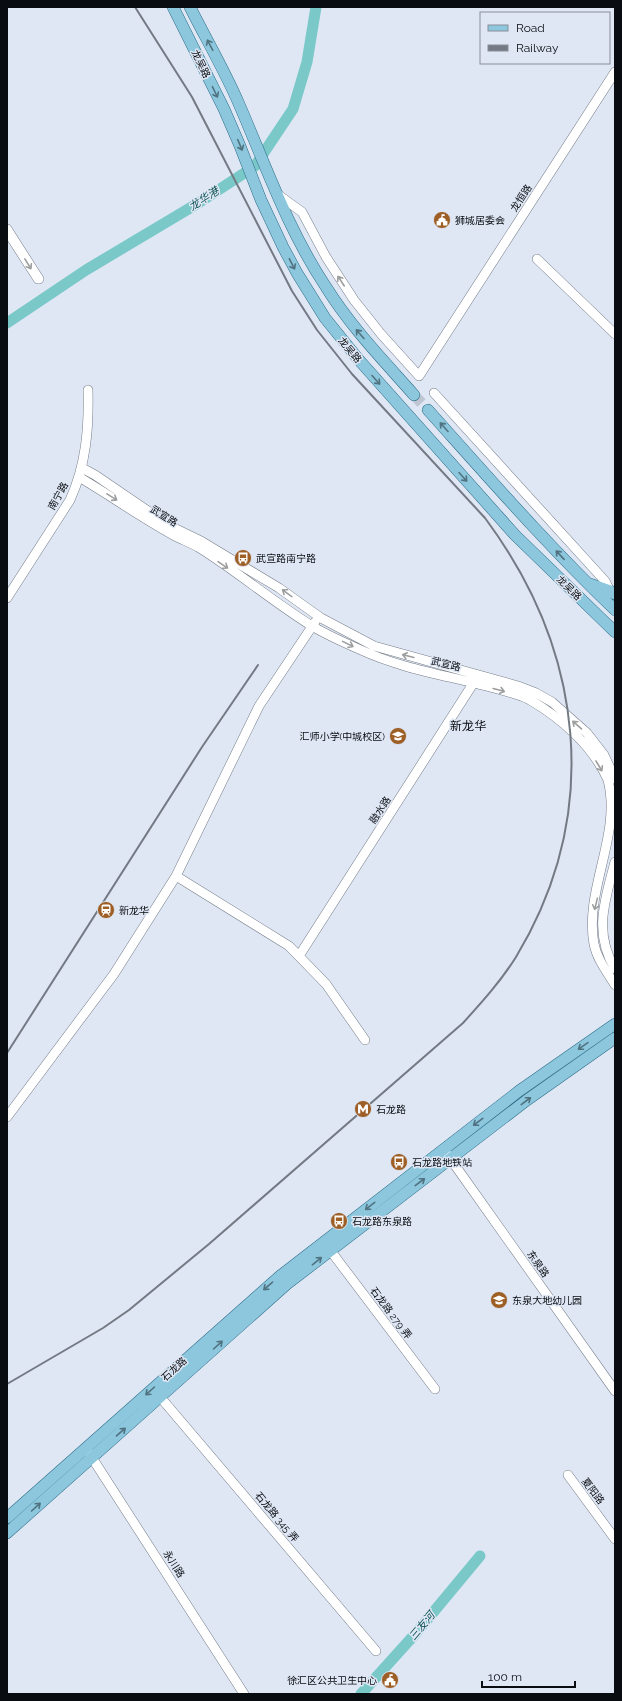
<svg xmlns="http://www.w3.org/2000/svg" width="622" height="1701" viewBox="0 0 622 1701" font-family="Raleway,'Noto Sans SC',sans-serif">
	<rect width="100%" height="100%" fill="#dfe7f5"/>
	<g fill="none" stroke-linecap="round" stroke-linejoin="round">
		<path stroke="#7ac9c8" stroke-width="11" d="M7,323L86,270L200,202L255,166L293,109L307,62L316,7
			M361,1694L416,1633L480,1556"/>
		<path stroke="#bfc6d3" stroke-width="11" stroke-dasharray="11 5.5" stroke-linecap="butt" d="M414,395L428,410"/>
		<g stroke="#767e89" stroke-width="10">
			<path id="minor" d="M277,194L302,212L326,257L354,300L381,334L419,376L615,72
				M7,229L39,279H38L7,231
				M537,259L615,334
				M434,393L605,581L610,591
				M82,468L95,475L170,526L201,541L279,588L321,618L374,646L518,686L536,693L552,702L587,733L604,755L615,779
				M79,477C111,496 142,518 175,536C183,540 191,543 198,547C237,571 273,602 312,626C327,635 345,643 361,650C400,668 444,675 486,686C500,690 517,693 530,700C561,718 593,746 608,780C622,835 584,889 594,944C597,959 607,972 615,985
				M7,598L70,500C86,465 89,429 88,390
				M615,862C605,900 593,932 615,969
				M176,876L289,946L326,984L365,1040
				M299,956L476,679
				M7,1117L114,974L176,876L259,706L315,622
				M447,1154L615,1391
				M330,1250L435,1389
				M161,1398L376,1651
				M89,1453L244,1694
				M568,1475L615,1539"/>
		</g>
		<g stroke="#2d6d86" stroke-width="12">
			<path id="major" d="M173,7L224,109L240,146L261,200L283,247L297,273L325,318L359,360L515,535L615,632
				M190,7C206,39 225,71 239,104C266,166 288,230 326,287C351,327 383,360 414,395
				M428,410C489,478 549,547 615,610
				M590,584L610,591L615,594
				M7,1518L280,1276L519,1091L615,1024
				M7,1533L287,1284L527,1100L615,1038"/>
		</g>
		<use href="#minor" stroke="#fff" stroke-width="9"/>
		<use href="#major" stroke="#8cc7dd" stroke-width="11"/>
		<path stroke="#747a83" stroke-width="2" d="M7,1053L202,747L258,665
			M7,1384L103,1328L129,1310L209,1244L463,1023C482,1002 501,981 516,957C603,812 584,651 485,518L352,374L317,330L292,291L192,97L135,7"/>
	</g>
	<defs><path id="oneway-shaft" d="M-6 0H5M1.5-3L5.5 0L1.5 3" fill="none" stroke-width="1.6" stroke-linecap="round" stroke-linejoin="round"/></defs>
	<g stroke="#517381">
		<use href="#oneway-shaft" transform="translate(210 45) rotate(-118)"/>
		<use href="#oneway-shaft" transform="translate(215 92) rotate(64)"/>
		<use href="#oneway-shaft" transform="translate(240 145) rotate(67)"/>
		<use href="#oneway-shaft" transform="translate(292 264) rotate(63)"/>
		<use href="#oneway-shaft" transform="translate(360 334) rotate(-131)"/>
		<use href="#oneway-shaft" transform="translate(376 380) rotate(48)"/>
		<use href="#oneway-shaft" transform="translate(444 427) rotate(-132)"/>
		<use href="#oneway-shaft" transform="translate(463 477) rotate(48)"/>
		<use href="#oneway-shaft" transform="translate(560 555) rotate(-133)"/>
		<use href="#oneway-shaft" transform="translate(583 1046) rotate(145)"/>
		<use href="#oneway-shaft" transform="translate(526 1101) rotate(-37)"/>
		<use href="#oneway-shaft" transform="translate(478 1122) rotate(143)"/>
		<use href="#oneway-shaft" transform="translate(420 1182) rotate(-37)"/>
		<use href="#oneway-shaft" transform="translate(370 1206) rotate(142)"/>
		<use href="#oneway-shaft" transform="translate(317 1261) rotate(-39)"/>
		<use href="#oneway-shaft" transform="translate(268 1286) rotate(139)"/>
		<use href="#oneway-shaft" transform="translate(218 1345) rotate(-42)"/>
		<use href="#oneway-shaft" transform="translate(150 1391) rotate(138)"/>
		<use href="#oneway-shaft" transform="translate(121 1432) rotate(-41)"/>
		<use href="#oneway-shaft" transform="translate(36 1507) rotate(-42)"/>
	</g>
	<g stroke="#9d9e9f">
		<use href="#oneway-shaft" transform="translate(28 264) rotate(58)"/>
		<use href="#oneway-shaft" transform="translate(341 281) rotate(-123)"/>
		<use href="#oneway-shaft" transform="translate(112 497) rotate(32)"/>
		<use href="#oneway-shaft" transform="translate(223 565) rotate(34)"/>
		<use href="#oneway-shaft" transform="translate(287 593) rotate(-144)"/>
		<use href="#oneway-shaft" transform="translate(348 644) rotate(26)"/>
		<use href="#oneway-shaft" transform="translate(408 656) rotate(-166)"/>
		<use href="#oneway-shaft" transform="translate(499 690) rotate(15)"/>
		<use href="#oneway-shaft" transform="translate(577 725) rotate(-139)"/>
		<use href="#oneway-shaft" transform="translate(599 766) rotate(59)"/>
		<use href="#oneway-shaft" transform="translate(596 904) rotate(104)"/>
	</g>
	<defs>
		<g id="civic-disc" transform="scale(0.9)"><circle r="9.5" fill="#9d5f26" stroke="#dfe7f5"/><path d="M-.6-6.5H3V-4.5H.6V-3L4-1V1h2V6H-6V1h2V-1L-.6-3ZM-1.2 2.5V6h2.4V2.5Z" fill="#fff"/></g>
		<g id="bus-disc" transform="scale(0.9)"><circle r="9.5" fill="#9d5f26" stroke="#dfe7f5"/><path d="M-5-6H5V4H4V6H2V4H-2V6H-4V4H-5ZM-3.5-4V0h7V-4ZM-3.5 1.2v1.5H-2V1.2ZM2 1.2v1.5H3.5V1.2Z" fill="#fff"/></g>
		<g id="school-disc" transform="scale(0.9)"><circle r="9.5" fill="#9d5f26" stroke="#dfe7f5"/><path d="M0-5L7-2L0 1L-7-2ZM-4 1L0 2.5L4 1V4Q0 6-4 4Z" fill="#fff"/></g>
		<g id="station-disc" transform="scale(0.9)"><circle r="9.5" fill="#9d5f26" stroke="#dfe7f5"/><path d="M-3-6H3Q5-6 5-4V2Q5 4 3 4L4.5 6H3L1.5 4h-3L-3 6H-4.5L-3 4Q-5 4-5 2V-4Q-5-6-3-6ZM-3.5-4v3h7v-3ZM-3.5 1v1.5H-2V1ZM2 1v1.5H3.5V1Z" fill="#fff"/></g>
		<g id="metro-disc" transform="scale(0.9)"><circle r="9.5" fill="#9d5f26" stroke="#dfe7f5"/><path d="M-5.5 5V-5H-3L0 0L3-5H5.5V5H3V-.5L0 4L-3-.5V5Z" fill="#fff"/></g>
	</defs>
	<g fill-rule="evenodd">
		<use href="#civic-disc" x="442" y="220"/>
		<use href="#bus-disc" x="243" y="558"/>
		<use href="#school-disc" x="398" y="736"/>
		<use href="#station-disc" x="106" y="910"/>
		<use href="#metro-disc" x="363" y="1109"/>
		<use href="#bus-disc" x="399" y="1162"/>
		<use href="#bus-disc" x="339" y="1221"/>
		<use href="#school-disc" x="499" y="1300"/>
		<use href="#civic-disc" x="390" y="1680"/>
	</g>
	<g text-anchor="middle" dominant-baseline="central" stroke-width="3" stroke-linejoin="round" paint-order="stroke">
		<g font-size="10" fill="#090c10" stroke="#dfe7f5">
			<text transform="translate(201 64) rotate(64)">龙吴路</text>
			<text transform="translate(521 198) rotate(-57)">龙恒路</text>
			<text transform="translate(350 350) rotate(50)">龙吴路</text>
			<text transform="translate(58 496) rotate(-61)">南宁路</text>
			<text transform="translate(164 516) rotate(32)">武宣路</text>
			<text transform="translate(569 588) rotate(44)">龙吴路</text>
			<text transform="translate(446 664) rotate(14)">武宣路</text>
			<text transform="translate(380 810) rotate(-57)">融水路</text>
			<text transform="translate(538 1264) rotate(55)">东泉路</text>
			<text transform="translate(391 1313) rotate(53)">石龙路 279 弄</text>
			<text transform="translate(174 1369) rotate(-42)">石龙路</text>
			<text transform="translate(593 1491) rotate(53)">夏阳路</text>
			<text transform="translate(277 1517) rotate(50)">石龙路 345 弄</text>
			<text transform="translate(174 1564) rotate(57)">永川路</text>
		</g>
		<g font-size="10" fill="#090c10" stroke="#dfe7f5" text-anchor="start">
			<text x="455" y="220">狮城居委会</text>
			<text x="256" y="558">武宣路南宁路</text>
			<text x="385" y="736" text-anchor="end">汇师小学(中城校区)</text>
			<text x="119" y="910">新龙华</text>
			<text x="376" y="1109">石龙路</text>
			<text x="412" y="1162">石龙路地铁站</text>
			<text x="352" y="1221">石龙路东泉路</text>
			<text x="512" y="1300">东泉大地幼儿园</text>
			<text x="377" y="1680" text-anchor="end">徐汇区公共卫生中心</text>
		</g>
		<g font-size="11" font-style="italic" fill="#115656" stroke="#dfe7f5">
			<text transform="translate(204 199) rotate(-33)">龙华港</text>
			<text transform="translate(422 1626) rotate(-50)">三友河</text>
		</g>
		<g font-size="12" fill="#090c10" stroke="#dfe7f5">
			<text x="468" y="726">新龙华</text>
		</g>
	</g>
	<rect width="622" height="1701" fill="none" stroke="#090c10" stroke-width="16"/>
	<rect x="480" y="12" width="130" height="52" fill="#dfe7f5" stroke="#898f99"/>
	<rect x="488" y="25" width="20" height="6" fill="#8cc7dd" stroke="#898f99"/>
	<text x="516" y="32" font-size="12" fill="#090c10">Road</text>
	<rect x="488" y="45" width="20" height="6" fill="#747a83" stroke="#898f99"/>
	<text x="516" y="52" font-size="12" fill="#090c10">Railway</text>
	<path d="M482 1681v6h93v-6" fill="none" stroke="#090c10" stroke-width="2"/>
	<text x="488" y="1681" font-size="12" fill="#090c10" stroke="#dfe7f5" stroke-width="3" paint-order="stroke">100 m</text>
</svg>
